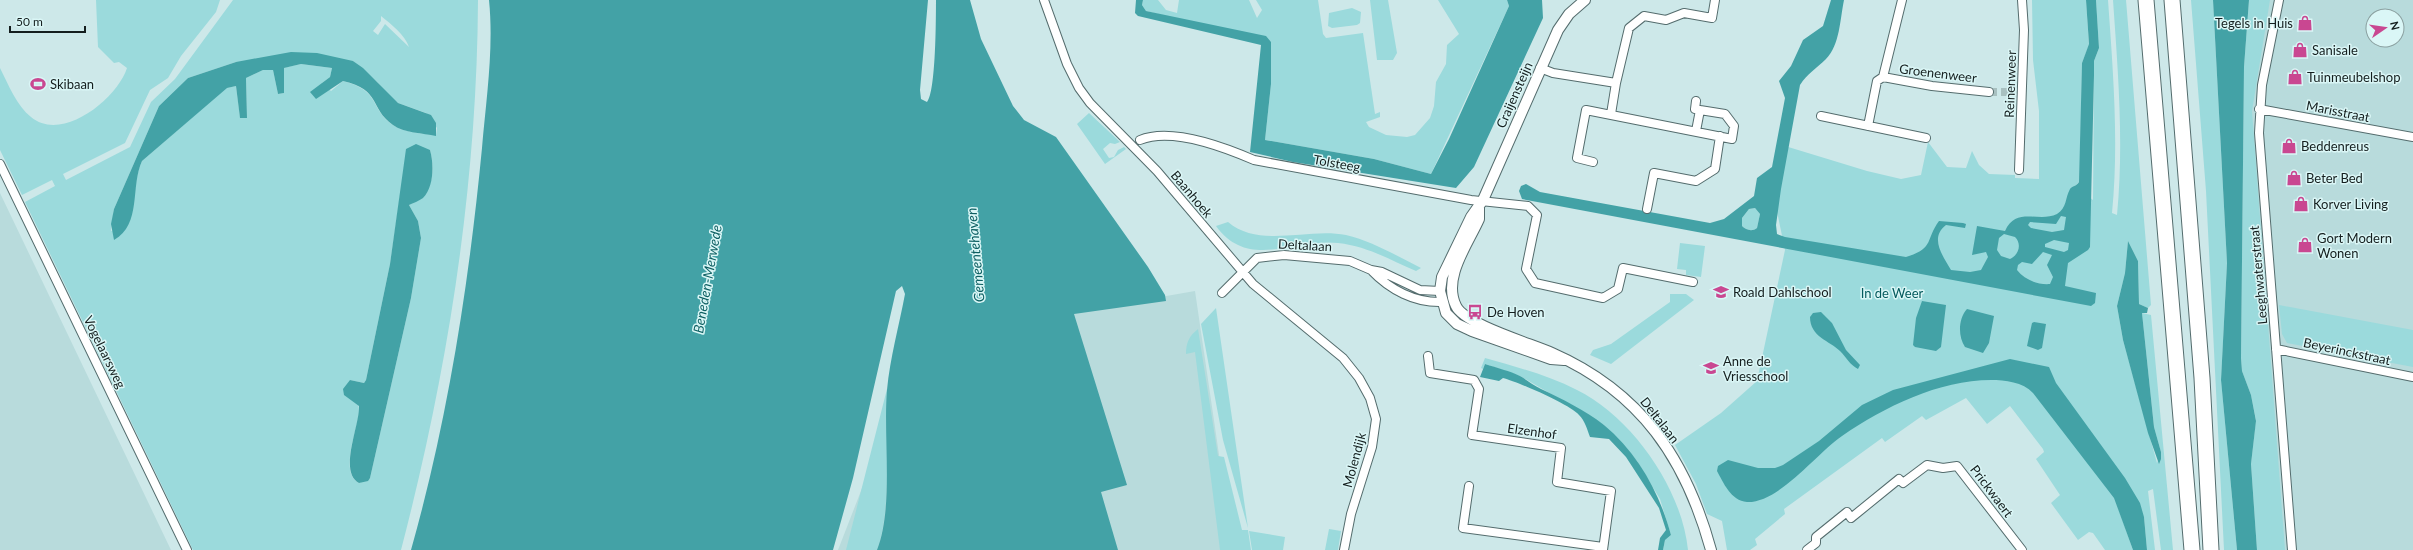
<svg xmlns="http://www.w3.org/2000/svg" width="2413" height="550" viewBox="0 0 2413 550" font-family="Lato,sans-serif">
	<rect width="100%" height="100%" fill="#cde8e9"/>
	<path fill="#b8dbdc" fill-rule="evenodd" d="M2263,0H2413V550H2275L2249,96ZM2373,16H2397V40H2373Z
		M0,193L171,550H0Z
		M1195,291L1233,550H838L920,339Z"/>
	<path fill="#9bdadc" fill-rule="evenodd" d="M96,0H220L216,12L181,56L168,78L150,90L125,143L63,174L66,180L130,147L151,102L175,79L233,0H478C477,186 448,370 401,550H193L25,202L55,186L52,180L22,195L0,150V68C8,84 17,106 31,117C62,143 117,99 127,68L119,62L114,63L98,47ZM381,16C391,24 405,35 409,47L385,24L378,35L373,31L381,21ZM353,61L377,82L390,97L398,103L426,113L437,128L436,135C423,134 404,132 393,125C369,109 382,91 343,81L331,91L322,83L330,77L332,68L301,64L283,68L284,93L278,94L273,70H263L246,78L247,118L240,117L236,86L226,88L142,161C133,180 136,204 128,225L111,231L114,209L159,106L188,78L236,62ZM430,150C436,175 432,194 409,205L418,221L421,238L411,298L370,478L359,483C339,473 357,431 359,413C360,403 353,390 350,380L364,383L366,380L390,264L400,196Z
		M1143,0H1158L1166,10L1177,13L1179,0H1249L1257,18L1262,10L1256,0H1318L1323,34L1326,38L1363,33L1375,114L1380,112V117L1366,122L1369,127L1386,135L1407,137L1415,135L1430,118L1434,106L1436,82L1446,64L1447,45L1459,34L1438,0H1507L1509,6L1431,174L1374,159L1265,140L1271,84V42L1146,11L1142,5Z
		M1370,0H1388L1397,53L1393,60H1377Z
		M2032,0H2086L2089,45L2082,63L2080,177L2079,182L2075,186L2093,200L2094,75V61L2099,48L2096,0H2108C2113,71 2119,142 2112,213L2117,215C2124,143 2118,72 2113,0H2126L2151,305L2148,308L2139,304L2138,261L2128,241L2125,273L2117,306L2123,340L2157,463L2161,452L2154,427L2142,313L2151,315L2173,550H2161L2153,489L2148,491L2155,550H2147L2144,517L2116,502L2133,550H2105L2093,533L2089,532L2078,540L2051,503L2060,495L2036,459L2044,452L2043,449L2010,406L1987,424L1966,398L1926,420L1922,416L1885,442L1882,438L1784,509L1785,514L1755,539L1757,545L1750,550H1727L1722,521L1707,514L1696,484L1675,445L1721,413L1757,381L1785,250L1775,202L1785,146L1867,171L1901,179L1921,175L1928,142L1947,167L1966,168L1972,151L1979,165L1989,174L2015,175V178L2039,179V111L2033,60Z
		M2191,0H2213L2227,263L2221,380L2237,550H2224L2206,191Z
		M2249,0H2270L2252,111L2285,550H2257L2251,464L2256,420L2251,395L2242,371L2241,358L2244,67Z
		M1352,8L1361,12L1360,23L1357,25L1332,28L1328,26L1329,13Z
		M1089,113L1120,142L1115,144L1110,143L1103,149L1109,158L1114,157L1118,150L1124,147L1126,149L1105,164L1077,124Z
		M1755,208L1760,214L1757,228C1752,232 1746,230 1742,226V218L1749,209Z
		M1228,222C1260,249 1308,227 1346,235C1372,241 1397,256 1421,268L1416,271C1390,260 1367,246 1338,243C1293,238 1249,271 1216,226Z
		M1680,243L1705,246L1701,277L1686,275V270L1677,269Z
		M1670,294H1686L1694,300L1611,364L1590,355L1593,350L1611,344L1670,302Z
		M2279,305L2413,330V367L2287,343L2282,334Z
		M1216,308L1248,528L1223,440L1201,324Z
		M1198,329L1218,456L1224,457L1242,530H1248L1251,550H1220L1195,352L1186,354C1186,343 1189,336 1198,329Z
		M1485,358C1516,367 1548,375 1577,390C1632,417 1682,489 1688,550H1663L1665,540L1671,535L1660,499L1637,461L1604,425L1520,376L1485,364L1483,369L1481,368Z
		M887,389C886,433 892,512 877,550H846Z
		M1329,529L1341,531L1338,550H1325Z
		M1249,531L1285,537L1283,550H1252Z"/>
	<path fill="#43a2a6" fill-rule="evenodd" d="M489,0H928L920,90L921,99L927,102C936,93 936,17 936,0H970L981,39L1013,106L1024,120L1056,137L1148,267L1165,295L1166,301L1074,314L1127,485L1101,492L1118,550H877C894,507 883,437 887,390C890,358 899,326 905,294L902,286L896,291L853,478L833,550H411C448,419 469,283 482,148C486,100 494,49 489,0Z
		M1136,0H1143L1142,5L1146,11L1266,36L1271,42V84L1265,140L1374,159L1431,174L1449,139L1509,6L1507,0H1542L1543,18L1474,167L1456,188L1293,162L1250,152L1261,45L1138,16L1135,13Z
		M1831,0H1844C1840,19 1840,45 1826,59C1817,68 1807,74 1800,85L1781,189L1776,225L1777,234L1785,237L1906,257C1935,248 1925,240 1939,221L1963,223L1966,224L1965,228L1946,225C1929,238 1943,256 1951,270L1970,272L1981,270L1988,257L1986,252L1972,255L1977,226L2005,231C2016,206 2039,223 2057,214C2067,208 2065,198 2070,189C2072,186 2077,186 2079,182L2082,63L2089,44L2086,0H2096L2099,48L2094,61V75L2090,247L2088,250L2068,263L2065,286L2096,293L2095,303L2091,306L1522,199L1519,191L1521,186L1526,184L1540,192L1710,223L1724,219L1754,196L1757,178L1772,167L1785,98L1779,81L1791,66L1803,40L1823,26ZM1755,208L1760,214L1757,228C1752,232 1746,230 1742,226V218L1749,209ZM2061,216L2066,217L2064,230L2052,232L2031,228L2028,225L2030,222L2056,224ZM2004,234L2015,237C2022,244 2019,255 2010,259L2001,256L1997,250L1999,238ZM2054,240L2069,243L2068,250L2064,252L2045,247V244ZM2043,252L2052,255L2047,265L2053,277L2050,284C2038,285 2025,280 2017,270L2018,265L2022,262L2032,264Z
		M2213,0H2249L2244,67L2241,358L2242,371L2251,395L2256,421L2251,464L2257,550H2237L2221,380L2227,263Z
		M291,52L317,53L353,61L363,68L398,103L431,115L436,123V136C423,133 404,133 393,125C369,108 382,90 343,81L316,99L310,92L330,77L332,68L301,64L284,68V93L278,94L273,70H263L246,78L247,118H240L236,86L227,88L142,161C130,187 142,224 114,240L111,224L114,209L159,106L188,78L236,62Z
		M416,144L430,150C434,164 434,187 423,198C419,201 413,203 409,205L418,221L421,238L411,298L370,478L368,481L359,483C338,472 360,425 359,406L344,395L343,389L350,380L364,383L366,380L390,264L406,149Z
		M2128,241L2138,261L2139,304L2148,308L2147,313H2142L2154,427L2161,452V459L2159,464L2148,433L2123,340L2117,306L2125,273Z
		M1922,301L1946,305L1941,347L1936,351L1915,347L1913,345L1916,318Z
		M1967,309L1994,316L1989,343L1983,353L1965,347C1958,337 1958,319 1967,309Z
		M1821,312L1832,323L1846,350L1860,365L1858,369C1850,365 1846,357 1840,351C1830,341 1810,337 1810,317L1813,313Z
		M2034,322L2046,324L2042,348L2038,350L2027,346L2032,323Z
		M2010,359L2049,367L2056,383L2125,478L2140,503L2144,517L2147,550H2133L2114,498L2033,393C2023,382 2005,380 1991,380C1939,380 1884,407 1842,436C1816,454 1779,503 1747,502C1731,501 1723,482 1717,471L1718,466L1728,460L1758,468H1775L1783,465L1819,441L1862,405L1893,390Z
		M1485,364C1497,368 1510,371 1520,376C1527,380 1533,385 1541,389C1562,399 1585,410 1604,425C1638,453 1660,494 1671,535L1665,540L1663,550H1658L1660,538L1666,530L1659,508L1626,457L1609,439L1590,437C1587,429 1585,421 1579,415C1569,404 1518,382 1503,378L1499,381L1480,377Z"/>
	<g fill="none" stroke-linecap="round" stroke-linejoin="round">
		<path stroke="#a8c0c0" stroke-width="8" stroke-dasharray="8 4" stroke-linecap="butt" d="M1989,92H2012"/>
		<g stroke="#546c6d" stroke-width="10">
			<path id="minor" d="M1044,0L1067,64L1079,88L1090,103L1157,171L1253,284L1343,358L1359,378L1370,398L1376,419L1372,447L1351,514L1344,550
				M2279,0L2262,85L2259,133L2292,550
				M1540,68L1553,73L1616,83L1611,114
				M1883,77L1932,86L1989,92
				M1616,83L1629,28L1644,16L1666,20L1684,13L1712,18L1715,0
				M1696,101L1695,109L1700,110
				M2259,109L2413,137
				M1821,116L1926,138
				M1868,126L1877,81L1883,77L1902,0
				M1140,140C1171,127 1224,147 1254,160L1471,200L1528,206L1537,215L1526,269L1535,283L1603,298L1618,289L1623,268L1693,282
				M1593,162L1577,158L1586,110L1732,139L1734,126L1725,114L1700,110L1696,131
				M0,164L187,550
				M2019,170L2024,30L2022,0
				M1647,209L1654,173L1696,181L1715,169L1720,136
				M1371,270C1390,290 1415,303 1442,302
				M1222,293L1257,258L1284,255L1350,261L1371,270L1382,272L1420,290L1440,291
				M2276,349L2413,377
				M1428,356L1430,373L1474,380L1479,389L1472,435L1561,448L1557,482L1611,491L1603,550
				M1469,486L1463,528L1603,547
				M1807,550L1816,543V537L1847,512L1851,518L1899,479L1903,483L1927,465L1943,468L1957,466L2022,550"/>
		</g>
		<g stroke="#546c6d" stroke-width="12">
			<path id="tertiary" d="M1479,208V219C1468,244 1442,278 1456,306C1464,324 1532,344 1552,353C1641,392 1686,459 1711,550
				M1564,360L1551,359L1472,331L1457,324L1446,313L1440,291L1442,277L1471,217L1483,200L1558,30L1569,14L1585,0"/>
		</g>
		<g stroke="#546c6d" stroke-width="17">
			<path id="motorway" d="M2146,0L2192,550
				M2172,0L2202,378L2211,550"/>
		</g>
		<use href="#minor" stroke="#fff" stroke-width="8"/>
		<use href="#tertiary" stroke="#fff" stroke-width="10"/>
		<use href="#motorway" stroke="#fff" stroke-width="15"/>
	</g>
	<defs>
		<g id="shop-bare" transform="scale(1.2)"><path d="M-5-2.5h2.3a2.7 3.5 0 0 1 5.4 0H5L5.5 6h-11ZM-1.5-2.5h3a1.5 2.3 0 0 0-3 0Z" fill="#c94791" stroke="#daf6f6" stroke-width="2.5" paint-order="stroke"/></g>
		<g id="stadium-bare" transform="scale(1.2)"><path d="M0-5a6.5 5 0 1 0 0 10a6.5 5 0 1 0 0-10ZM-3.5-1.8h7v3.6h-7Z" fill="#c94791" stroke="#daf6f6" stroke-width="2.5" paint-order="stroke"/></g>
		<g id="school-bare" transform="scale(1.2)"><path d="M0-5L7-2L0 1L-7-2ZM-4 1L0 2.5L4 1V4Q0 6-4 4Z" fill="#c94791" stroke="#daf6f6" stroke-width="2.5" paint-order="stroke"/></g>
		<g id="bus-bare" transform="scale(1.2)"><path d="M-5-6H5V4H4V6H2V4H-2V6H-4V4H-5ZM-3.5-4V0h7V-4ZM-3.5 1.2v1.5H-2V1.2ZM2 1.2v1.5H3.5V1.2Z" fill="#c94791" stroke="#daf6f6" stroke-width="2.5" paint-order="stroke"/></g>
	</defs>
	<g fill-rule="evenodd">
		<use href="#shop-bare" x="2305" y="23"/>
		<use href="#shop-bare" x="2300" y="50"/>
		<use href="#shop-bare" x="2295" y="77"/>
		<use href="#stadium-bare" x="38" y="84"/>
		<use href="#shop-bare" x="2289" y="146"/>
		<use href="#shop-bare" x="2294" y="178"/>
		<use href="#shop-bare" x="2301" y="204"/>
		<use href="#shop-bare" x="2305" y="245"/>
		<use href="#school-bare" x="1721" y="292"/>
		<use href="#bus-bare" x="1475" y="312"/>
		<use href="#school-bare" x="1711" y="368"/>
	</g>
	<g text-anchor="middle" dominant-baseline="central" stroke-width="3" stroke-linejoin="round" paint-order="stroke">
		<g font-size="13" fill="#141e1e" stroke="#daf6f6" text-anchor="start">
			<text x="2293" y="23" text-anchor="end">Tegels in Huis</text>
			<text x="2312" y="50">Sanisale</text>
			<text x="2307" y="77">Tuinmeubelshop</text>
			<text x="50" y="84">Skibaan</text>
			<text x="2301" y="146">Beddenreus</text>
			<text x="2306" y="178">Beter Bed</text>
			<text x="2313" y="204">Korver Living</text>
			<text x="2317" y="238">Gort Modern<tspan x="2317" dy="15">Wonen</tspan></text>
			<text x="1733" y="292">Roald Dahlschool</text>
			<text x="1487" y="312">De Hoven</text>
			<text x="1723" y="361">Anne de<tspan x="1723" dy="15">Vriesschool</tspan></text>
		</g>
		<g font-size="13" fill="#141e1e" stroke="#daf6f6">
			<text transform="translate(1938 73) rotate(7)">Groenenweer</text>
			<text transform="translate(2010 84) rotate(-88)">Reinenweer</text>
			<text transform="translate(1514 95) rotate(-66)">Craijensteijn</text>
			<text transform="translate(2338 111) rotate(11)">Marisstraat</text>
			<text transform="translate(1337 163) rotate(10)">Tolsteeg</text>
			<text transform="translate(1192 194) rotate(50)">Baanhoek</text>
			<text transform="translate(1305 245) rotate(3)">Deltalaan</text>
			<text transform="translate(2258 275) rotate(-95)">Leeghwaterstraat</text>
			<text transform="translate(2347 351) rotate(12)">Beyerinckstraat</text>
			<text transform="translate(105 352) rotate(64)">Vogelaarsweg</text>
			<text transform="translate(1660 420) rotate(52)">Deltalaan</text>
			<text transform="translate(1532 431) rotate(8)">Elzenhof</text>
			<text transform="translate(1354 460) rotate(-75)">Molendijk</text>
			<text transform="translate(1992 491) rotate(53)">Prickwaert</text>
		</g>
		<g font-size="13" fill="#045a5d" stroke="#daf6f6">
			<text x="1892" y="293">In de Weer</text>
		</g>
		<g font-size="14" font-style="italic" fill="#0d5f62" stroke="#daf6f6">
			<text transform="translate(975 255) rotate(-95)">Gemeentehaven</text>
			<text transform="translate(707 279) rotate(-80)">Beneden-Merwede</text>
		</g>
	</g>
	<g transform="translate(2385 28) rotate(77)"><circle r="19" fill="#daf6f6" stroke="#8ba0a0"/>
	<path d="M0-3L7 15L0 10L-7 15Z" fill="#c94791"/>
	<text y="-6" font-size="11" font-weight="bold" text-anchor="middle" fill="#141e1e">N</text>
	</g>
	<path d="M10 26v6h75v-6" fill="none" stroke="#141e1e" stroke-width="2"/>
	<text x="16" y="26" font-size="12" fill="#141e1e" stroke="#daf6f6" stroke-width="3" paint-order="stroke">50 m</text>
</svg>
